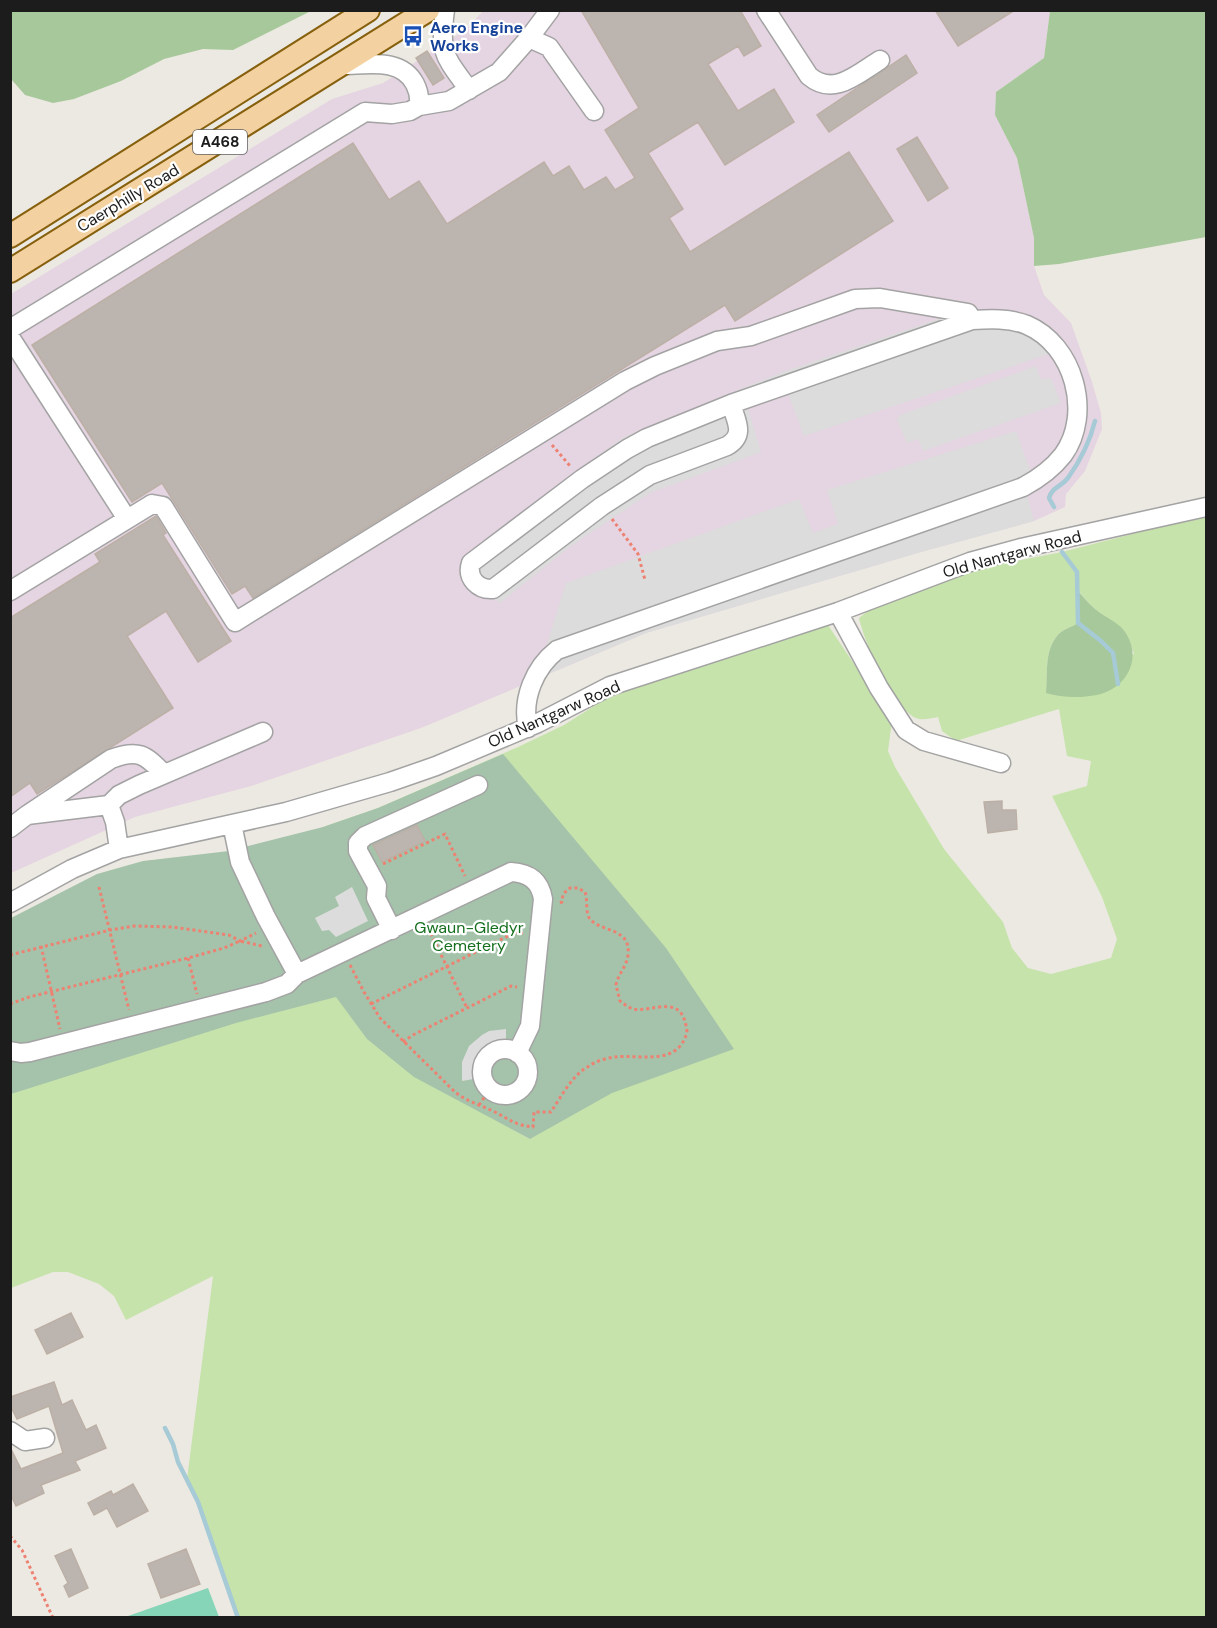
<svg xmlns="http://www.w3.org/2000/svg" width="1217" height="1628" viewBox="0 0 1217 1628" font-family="'DM Sans',sans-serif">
	<rect width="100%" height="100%" fill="#ece9e2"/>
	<path fill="#e5d4e1" d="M483,11H1050L1044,58L996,92L995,115L1017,158L1034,238V266L1044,295L1071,323L1092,382L1101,413L1102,429L1085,471L1066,494L1065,507L1034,521L921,552L646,633L421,728L251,786L135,817L11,873V294L332,99L383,83L465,30Z"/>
	<path fill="#c6e3ab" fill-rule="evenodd" d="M1206,515V1617H238C221,1571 208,1523 187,1479L213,1276L126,1320L114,1296L99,1284L68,1272H53L11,1288V1056L316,977L450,1095L530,1139L407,810L323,827L378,808L518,747L564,725L602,701L661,677L828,625L892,721L888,751L895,767L944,849L1003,922L1012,948L1028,968L1051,974L1111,958L1117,939L1102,897L1052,796L1087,786L1091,761L1067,756L1059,709L956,741L942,731L938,717C931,718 922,721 916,718C893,708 864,642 859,618L869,610L914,590L976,569L1062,552ZM1077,589C1083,596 1090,605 1097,611C1120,627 1125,625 1134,654L1046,693C1048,674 1044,652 1057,636C1061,630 1072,627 1078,623Z"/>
	<path fill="#a7c89a" d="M10,11L11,10L311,11L233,50L203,49L164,59L121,81L74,99L53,103L25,95L11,79Z
		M1050,11H1206V237L1059,264L1034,266V238L1017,158L995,115L996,92L1044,58Z
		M1076,589C1082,595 1088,603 1095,609C1107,619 1120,622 1127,635C1142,661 1125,689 1097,695C1081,698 1062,698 1046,693C1048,674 1044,652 1057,636C1061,630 1072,627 1078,623Z"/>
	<path fill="#a5c3aa" d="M503,754L666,948L734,1049L612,1093L530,1139L414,1077L367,1039L336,997L236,1023L11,1094V918L97,874L143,861L229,851L323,827L378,808Z"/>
	<path fill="#86d5b8" d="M208,1588L219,1617H129L128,1616Z"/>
	<path fill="#dcdcdc" d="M956,313L1019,328L1037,339L1049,354L804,436L787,391L748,408L761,452L650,493L571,546L500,603L483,593L468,576L494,534L561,482L624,437L780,373Z
		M1036,366L1041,379L1051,378L1061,403L923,451L918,439L907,443L897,420L900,415Z
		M1016,431L1030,470L1034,487L1026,491L1034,521L921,552L646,633L536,679L566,583L799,499L813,533L838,524L827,490Z
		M352,887L368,921L336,937L329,930L322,931L315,918L339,906L335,897Z
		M506,1029V1040L488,1044L475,1058L472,1070L474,1079L462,1081V1062L469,1046L482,1035L489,1031Z"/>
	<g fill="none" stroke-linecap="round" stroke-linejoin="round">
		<path stroke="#a6cad6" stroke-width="4.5" d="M1054,507L1049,498C1052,487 1061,487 1068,478C1080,461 1090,441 1095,421
			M1062,552L1077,572L1078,623L1101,641L1113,653L1118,684
			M165,1428L173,1444L178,1462L198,1502L238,1618"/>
	</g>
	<path fill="#bcb5af" stroke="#bcb0a6" stroke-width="1.5" d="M581,10H740L761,46L744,56L738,46L708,64L738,111L774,89L794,122L725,165L698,122L648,153L683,209L669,218L690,252L849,152L893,221L735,321L725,305L253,598L245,586L232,594L162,483L132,502L32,345L353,143L389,200L419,181L447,224L544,162L553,176L569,166L584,190L606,177L615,190L635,178L605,130L639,108Z
		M935,10H1015L958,46Z
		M427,51L444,78L433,85L416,58Z
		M906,55L917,73L829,132L817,115Z
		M917,137L948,188L928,201L897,149Z
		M156,516L166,533L163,535L231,641L198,662L166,611L127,636L173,708L37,794L30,783L10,797V618L100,562L95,554Z
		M1002,801V810H1016L1017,829L988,833L984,802Z
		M417,825L425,841L382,862L373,845Z
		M71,1313L83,1337L47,1354L35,1330Z
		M54,1382L62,1405L72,1400L86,1430L96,1425L106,1448L75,1461L80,1470L41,1485L44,1493L16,1506L10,1493V1447L21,1469L63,1453L49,1406L17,1419L10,1405V1397Z
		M133,1484L148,1511L117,1527L107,1508L94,1515L88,1503L111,1491L113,1495Z
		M71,1549L88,1588L69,1597L64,1586L68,1583L55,1556Z
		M186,1549L200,1584L161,1598L148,1564Z"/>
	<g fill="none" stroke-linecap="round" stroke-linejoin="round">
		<g stroke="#a3a3a3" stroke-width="21">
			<path id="minor" d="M445,10C439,54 444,55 469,90
				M766,10L809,76C834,97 857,74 880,60
				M529,38L549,47L594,111
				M342,65C367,65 401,57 415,84C419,92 420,98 419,106
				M10,329L365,112L392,114L410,111L419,106L449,101L499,72L529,38L550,10
				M10,337L127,519
				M10,591L152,504L163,506L235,622L625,381L655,366L717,341L751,336L855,299L880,298L968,313L972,320
				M838,612L879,688L906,730L924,741L1001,763
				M528,728C521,699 535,667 557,650L1023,487C1038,479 1052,469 1063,455C1093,414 1074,345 1027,325C1010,318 990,319 972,320L731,404C736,421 746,435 727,446L650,475L602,506L493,589C478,590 466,578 471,563L582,479L627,449L647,438L731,404
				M109,805L119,795L139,785L263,732
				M27,815L111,759C138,749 145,754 164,774
				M232,824L240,862L266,917L297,974
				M10,828L27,815L109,805L115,822L119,849
				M10,903L72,869L119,849L286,812L390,782L436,766L538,723L610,686L838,612L970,562L1021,548L1206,507
				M392,930L376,898L377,886L358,851V843L365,836L478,785
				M482 1072a23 23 0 1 1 46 0a23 23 0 1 1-46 0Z
				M10,1051L21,1053L30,1052L266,992L287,984L297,974L511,872C529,873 540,881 543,899L530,1026L517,1053
				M10,1431L25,1441L45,1438"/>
		</g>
		<g stroke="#86600d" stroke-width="26">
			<path id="major" d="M10,236L368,10
				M10,271L428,10"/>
		</g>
		<path stroke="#ed8172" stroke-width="3" stroke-dasharray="3 3" stroke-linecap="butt" d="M552,445L571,467
			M612,519L638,554L645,580
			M383,864L445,834L465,876
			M99,887L129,1010
			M428,928L467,1008
			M41,946L60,1029
			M10,955L110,930L134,926L172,927L229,935L240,941L256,933
			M188,958L197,994
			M350,965L364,992L380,1018L455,1092C466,1101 480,1105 493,1111C509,1119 514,1125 533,1127L534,1112H551C561,1097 572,1075 589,1066C596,1061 606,1058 615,1057C640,1054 678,1067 687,1032C683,991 653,1013 633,1009C628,1007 624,1004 620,1001L616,985C618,974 627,966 628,955C631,927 602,933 590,919C585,913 588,900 585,892L578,888H570L563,894L562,902L559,903
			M10,1004L29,997L188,958L224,948L240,941L262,946
			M371,1004L516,932L523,933
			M403,1042L413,1035L511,986L517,987
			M479,1105L490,1089
			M10,1536L22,1550L53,1618"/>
		<use href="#minor" stroke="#fff" stroke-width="18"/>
		<use href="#major" stroke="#f3d1a0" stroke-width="22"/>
	</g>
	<defs>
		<g id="bus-bare" transform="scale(1.62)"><path d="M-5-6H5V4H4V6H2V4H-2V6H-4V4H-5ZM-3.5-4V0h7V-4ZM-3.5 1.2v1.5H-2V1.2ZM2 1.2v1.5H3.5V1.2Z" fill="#1a4fb4" stroke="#fff" stroke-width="2.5" paint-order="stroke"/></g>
	</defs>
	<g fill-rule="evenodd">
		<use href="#bus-bare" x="413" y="36"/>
	</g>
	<g text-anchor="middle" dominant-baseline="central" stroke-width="4.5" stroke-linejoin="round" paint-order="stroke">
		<rect fill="#fff" stroke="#606060" stroke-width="1.5" x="193" y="130" width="54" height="24" rx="4.5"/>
		<g font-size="15" font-weight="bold" fill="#1c1c1c">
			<text x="220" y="142">A468</text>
		</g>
		<g font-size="16" font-weight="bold" fill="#164399" stroke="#fff" text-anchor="start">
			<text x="430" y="27">Aero Engine<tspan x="430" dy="18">Works</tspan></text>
		</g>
		<g font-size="16" fill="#1c1c1c" stroke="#fff">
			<text transform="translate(128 198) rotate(-31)">Caerphilly Road</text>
			<text transform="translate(1012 554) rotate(-15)">Old Nantgarw Road</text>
			<text transform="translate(554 714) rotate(-24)">Old Nantgarw Road</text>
		</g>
		<g font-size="16" fill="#146f1e" stroke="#fff">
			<text x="469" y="927">Gwaun-Gledyr<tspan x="469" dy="18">Cemetery</tspan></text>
		</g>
	</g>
	<rect width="1217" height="1628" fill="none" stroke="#1c1c1c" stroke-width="24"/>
</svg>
